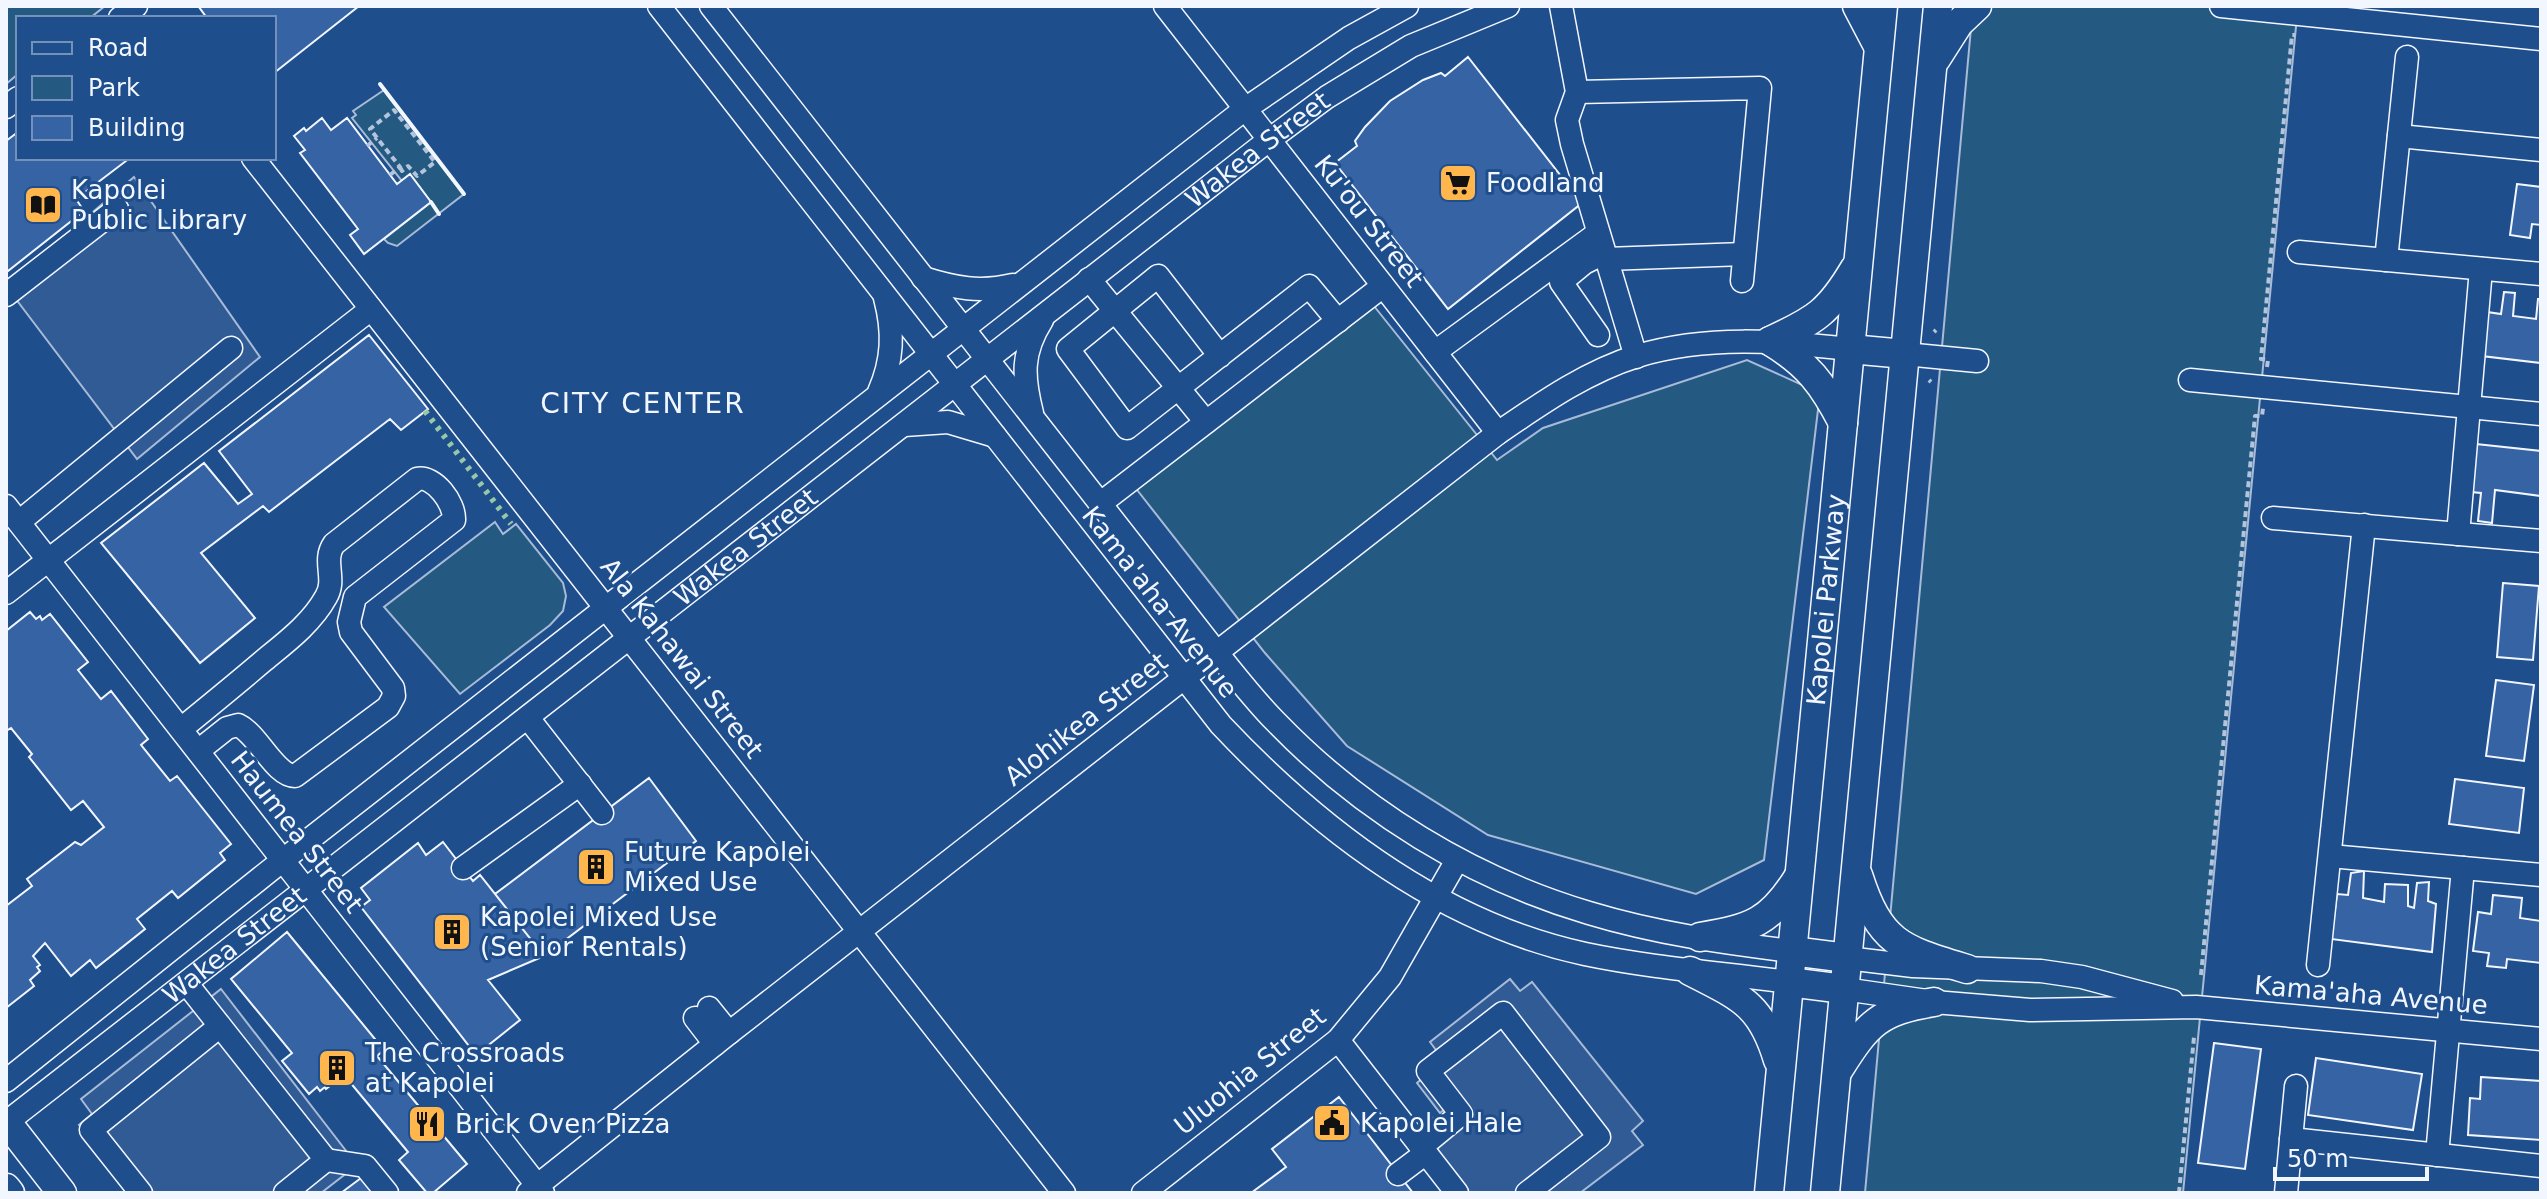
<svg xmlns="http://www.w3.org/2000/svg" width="2547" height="1199" viewBox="0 0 2547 1199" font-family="'DejaVu Sans',sans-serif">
	<rect width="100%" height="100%" fill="#1f4e8c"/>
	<path fill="#245a82" stroke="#a8bbd7" stroke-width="2" d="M6,6H105L90,18H18V74L6,84Z
		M1973,6H2298L2183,1193H1865Z
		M384,90L464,194L397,246L388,243L384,239L431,202L410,175L402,181L352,118L356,115L353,111Z
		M1362,291L1497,460L1543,428L1747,360L1820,393L1764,860L1696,894L1488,835L1347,746L1265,653L1134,486Z
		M495,522L503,534L516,524L563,583L566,596L563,611L550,625L460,694L384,607Z"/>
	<path fill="#305b95" stroke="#a8bbd7" stroke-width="2" d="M134,177L260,357L137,459L6,286Z
		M1510,979L1520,991L1532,982L1643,1121L1632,1131L1643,1145L1580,1193H1448L1412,1131L1430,1116L1435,1119L1443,1117L1452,1103L1440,1113L1417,1083L1429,1073L1439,1054L1430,1042Z
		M221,989L357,1165L321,1193H131L79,1125L92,1114L81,1099Z"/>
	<path fill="#3563a3" stroke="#f2f6ff" stroke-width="2" d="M201,6H359L274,73V18H207L199,7Z
		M1468,57L1582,203L1448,309L1335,163L1357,146L1355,141L1365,127L1390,101L1423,80L1441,73L1445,76Z
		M322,118L331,130L347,118L397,184L410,174L431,202L364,254L350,235L358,229L300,153L305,150L294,136L304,128L306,131Z
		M18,132V158H123L126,161L76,199L84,211L8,271L6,268V141Z
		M2517,184L2541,187V225L2532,224L2530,238L2510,235Z
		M2504,292L2515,293L2513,316L2536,319L2538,299H2541V363L2482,356L2487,312L2501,314Z
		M369,335L428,409L401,430L390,419L269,512L263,506L201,553L255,618L200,663L101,543L204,463L238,504L252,494L219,451Z
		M2476,444L2541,451V496L2495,490L2492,523L2478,521L2481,493L2471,492Z
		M2503,583L2539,586L2533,660L2497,657Z
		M30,612L36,619L40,616L42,620L50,614L88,662L78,670L101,699L111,691L148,739L141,745L170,781L177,776L231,844L220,853L225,860L178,898L172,891L137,919L145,929L96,968L90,960L71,976L45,943L33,956L40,965L37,967L40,971L30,980L34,986L6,1008V906L32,886L27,879L75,842L81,845L104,827L83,801L71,810L29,757L32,754L11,728L6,731V631Z
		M2496,680L2534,685L2524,761L2486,756Z
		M649,778L696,841L544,956L495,894Z
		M2455,779L2524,788L2519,833L2449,824Z
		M443,842L473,881L480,875L544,956L488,980L520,1020L476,1055L361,907L370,900L361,888L418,843L426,855Z
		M2364,871L2363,898L2384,902L2385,884L2408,885V906L2414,908L2417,883L2429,882L2428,901L2436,904L2432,952L2331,939L2337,894L2348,895L2351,873Z
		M2493,895L2522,898L2520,918L2541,921V963L2507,959L2506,968L2487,966L2489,953L2473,951L2478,912L2491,914Z
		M287,932L384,1050L377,1056L467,1164L433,1193H427L399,1160L408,1152L344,1075L326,1089L325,1087L320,1091L317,1087L309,1094L282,1061L292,1053L231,979Z
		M2214,1043L2261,1049L2245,1169L2198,1163Z
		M2316,1058L2422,1074L2413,1130L2308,1115Z
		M2481,1077L2541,1081V1140L2468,1135L2470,1098L2480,1099Z
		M1339,1097L1413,1193H1251L1286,1167L1272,1149Z
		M365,1175L380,1193H341Z"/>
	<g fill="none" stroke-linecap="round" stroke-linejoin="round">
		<g stroke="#f2f6ff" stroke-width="25">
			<g id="minor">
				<path d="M659,6L1221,725C1320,830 1441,923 1585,954C1652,968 1721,973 1789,982"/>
				<path d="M711,6L1217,653C1236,676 1255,701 1276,722C1362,811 1471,878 1589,913C1655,933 1724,943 1792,951"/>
				<path d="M1165,6L1498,433"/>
				<path d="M1561,6L1577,92L1567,120L1572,144L1636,357"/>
				<path d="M2221,6L2541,39"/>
				<path d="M120,18L136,6"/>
				<path d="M1577,92L1760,88L1742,281"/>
				<path d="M6,107L18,98"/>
				<path d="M2399,136L2541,150"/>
				<path d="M253,158L1064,1193"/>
				<path d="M2299,252L2541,274"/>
				<path d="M1606,259L1744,254"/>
				<path d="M2386,260L2407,57"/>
				<path d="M923,278C955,288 980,293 1013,285"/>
				<path d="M1089,279L1206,422"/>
				<path d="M6,295L117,209"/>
				<path d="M1598,335L1561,282L1584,263L1604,253"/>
				<path d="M1435,352L1598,233"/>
				<path d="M1905,354L1977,361"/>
				<path d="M1220,356L1158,276L1068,349L1127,428L1309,286L1338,321"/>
				<path d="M2190,380L2541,414"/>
				<path d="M879,392C893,360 894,332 885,298"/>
				<path d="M1032,413C1023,377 1021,353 1042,320"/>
				<path d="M904,425L948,422L995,436"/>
				<path d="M1101,503L1383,286"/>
				<path d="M6,506L543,1193"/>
				<path d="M2273,518L2541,541"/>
				<path d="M19,522L231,348"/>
				<path d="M2458,534L2481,269"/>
				<path d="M6,593L371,309"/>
				<path d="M528,718L602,813"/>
				<path d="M181,729C208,707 235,685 262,662C285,643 311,624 326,597C337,579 322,561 334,544L417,479C434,475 455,503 454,520L355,597L349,622L351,632L393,688L394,696L388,707L295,776C275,776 258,734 238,725L227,728L198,751"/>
				<path d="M2330,856L2541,875"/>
				<path d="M463,868L580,784"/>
				<path d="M1847,958L1913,966L2041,971L2082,977L2172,1001"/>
				<path d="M2318,965L2364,525"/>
				<path d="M187,984L326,1160L285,1193"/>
				<path d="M1844,989L1934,1002L2030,1010L2196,1007L2541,1039"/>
				<path d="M709,1008L729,1033"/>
				<path d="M695,1018L715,1044"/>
				<path d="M1338,1040L1457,1193"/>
				<path d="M6,1081L283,860L1245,109L1349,38L1407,6"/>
				<path id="s1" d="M7,1122L1269,140L1327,97L1411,46L1508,6"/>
				<path d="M2291,1139L2541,1166"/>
				<path d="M1421,1147L1461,1114L1428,1071L1503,1013L1599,1137L1527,1193"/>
				<path d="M2437,1155L2463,868"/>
				<path d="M326,1160L365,1166L387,1193"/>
				<path d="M1398,1174L1426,1153"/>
				<path d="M141,1193L91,1130L220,1026"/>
				<path d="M528,1193L729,1033L1498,433C1542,403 1586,372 1637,356C1707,335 1779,341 1850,349"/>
				<path d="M1143,1193L1338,1040L1390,977L1457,860"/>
				<path d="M2286,1193L2296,1086"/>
			</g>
		</g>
		<g stroke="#f2f6ff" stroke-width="31">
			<g id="major">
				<path d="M1857,6L1878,46"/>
				<path d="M1936,59L1959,23L1977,6"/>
				<path d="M1770,341C1816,320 1829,312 1855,268"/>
				<path d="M1770,341C1808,364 1823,384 1843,423"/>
				<path d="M1850,349L1905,354"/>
				<path d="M1858,875C1880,944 1901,949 1967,969"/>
				<path d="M1700,937C1752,928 1770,923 1799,876"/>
				<path d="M1792,951L1847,958"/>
				<path d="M1690,971C1740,997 1761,1003 1778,1060"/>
				<path d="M1789,982L1844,989"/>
				<path d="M1839,1069C1868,1023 1879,1011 1934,1002"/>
				<path d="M6,1121L62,1193"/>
				<path d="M6,1188L10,1193"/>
				<path id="s2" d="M1769,1193L1883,6"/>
				<path d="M1825,1193L1938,6"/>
			</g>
		</g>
		<path stroke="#b3c4dc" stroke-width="4" stroke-dasharray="6 4" stroke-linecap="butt" d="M367,146L377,138
			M390,175L400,167L370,129L394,110L435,162L417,176L408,166L402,171L400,167
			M1934,332L1936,330
			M2267,367L2268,360L2261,359L2292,35H2295
			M1929,380L1931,382
			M2201,975L2255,416H2262L2263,408
			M2179,1193L2194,1037"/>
		<use href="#minor" stroke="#1f4e8c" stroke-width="22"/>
		<use href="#major" stroke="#1f4e8c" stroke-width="28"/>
		<path stroke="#97c8a6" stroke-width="6" stroke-dasharray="4 6" stroke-linecap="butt" d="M425,411L511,524"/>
		<path stroke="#f2f6ff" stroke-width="4" d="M380,84L464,194
			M431,202L439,214"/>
	</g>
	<defs>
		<g id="supermarket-square" transform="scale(2)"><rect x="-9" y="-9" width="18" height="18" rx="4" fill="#ffb74d" stroke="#1f4e8c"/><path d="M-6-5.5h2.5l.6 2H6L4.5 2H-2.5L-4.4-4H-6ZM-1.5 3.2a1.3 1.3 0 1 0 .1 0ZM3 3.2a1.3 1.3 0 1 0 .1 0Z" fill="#111"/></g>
		<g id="library-square" transform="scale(2)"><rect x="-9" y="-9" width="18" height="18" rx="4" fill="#ffb74d" stroke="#1f4e8c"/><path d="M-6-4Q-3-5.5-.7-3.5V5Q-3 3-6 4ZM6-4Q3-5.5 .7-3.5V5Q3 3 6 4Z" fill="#111"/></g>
		<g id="building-square" transform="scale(2)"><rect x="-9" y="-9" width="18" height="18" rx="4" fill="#ffb74d" stroke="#1f4e8c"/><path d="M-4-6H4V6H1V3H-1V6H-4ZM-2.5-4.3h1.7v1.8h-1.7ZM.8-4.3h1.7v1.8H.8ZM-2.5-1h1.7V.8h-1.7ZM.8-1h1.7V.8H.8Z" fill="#111"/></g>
		<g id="civic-square" transform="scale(2)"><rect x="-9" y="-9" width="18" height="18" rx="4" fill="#ffb74d" stroke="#1f4e8c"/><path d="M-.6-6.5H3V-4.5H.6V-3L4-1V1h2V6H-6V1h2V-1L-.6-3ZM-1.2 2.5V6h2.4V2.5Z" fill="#111"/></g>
		<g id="restaurant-square" transform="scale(2)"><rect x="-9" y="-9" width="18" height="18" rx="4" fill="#ffb74d" stroke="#1f4e8c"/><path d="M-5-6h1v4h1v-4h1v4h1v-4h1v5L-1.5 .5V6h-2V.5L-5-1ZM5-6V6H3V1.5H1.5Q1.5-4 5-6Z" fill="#111"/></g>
	</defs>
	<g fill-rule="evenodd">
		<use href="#supermarket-square" x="1458" y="183"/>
		<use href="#library-square" x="43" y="205"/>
		<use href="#building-square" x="596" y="867"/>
		<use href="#building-square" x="452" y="932"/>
		<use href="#building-square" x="337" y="1068"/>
		<use href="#civic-square" x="1332" y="1123"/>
		<use href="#restaurant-square" x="427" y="1124"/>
	</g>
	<g text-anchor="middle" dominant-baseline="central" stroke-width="6" stroke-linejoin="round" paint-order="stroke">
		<g font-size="26" fill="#f2f6ff" stroke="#1f4e8c">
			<text stroke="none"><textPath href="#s1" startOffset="1584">Wakea Street</textPath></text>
			<text transform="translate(1369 221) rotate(52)">Ku'ou Street</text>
			<text stroke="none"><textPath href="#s1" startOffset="936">Wakea Street</textPath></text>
			<text stroke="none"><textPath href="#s2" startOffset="596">Kapolei Parkway</textPath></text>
			<text transform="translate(1160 602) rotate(52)">Kama'aha Avenue</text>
			<text transform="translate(682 658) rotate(52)">Ala Kahawai Street</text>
			<text transform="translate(1086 719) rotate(-38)">Alohikea Street</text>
			<text transform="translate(297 832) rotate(52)">Haumea Street</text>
			<text stroke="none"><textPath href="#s1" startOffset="288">Wakea Street</textPath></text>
			<text transform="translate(2371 995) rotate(5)">Kama'aha Avenue</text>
			<text transform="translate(1250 1071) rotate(-39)">Uluohia Street</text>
		</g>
		<g font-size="26" fill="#f2f6ff" stroke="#1f4e8c" text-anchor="start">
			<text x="1486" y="183">Foodland</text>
			<text x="71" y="190">Kapolei<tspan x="71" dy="30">Public Library</tspan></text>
			<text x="624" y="852">Future Kapolei<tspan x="624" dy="30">Mixed Use</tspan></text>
			<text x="480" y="917">Kapolei Mixed Use<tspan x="480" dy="30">(Senior Rentals)</tspan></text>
			<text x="365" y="1053">The Crossroads<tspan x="365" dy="30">at Kapolei</tspan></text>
			<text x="1360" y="1123">Kapolei Hale</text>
			<text x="455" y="1124">Brick Oven Pizza</text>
		</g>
		<g font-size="28" letter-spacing="2" fill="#f2f6ff" stroke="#1f4e8c">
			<text x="643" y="403">CITY CENTER</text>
		</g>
	</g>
	<rect width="2547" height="1199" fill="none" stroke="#f2f6ff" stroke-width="16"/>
	<rect x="16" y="16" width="260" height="144" fill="#1f4e8c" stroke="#7391ba" stroke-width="2"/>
	<rect x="32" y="42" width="40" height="12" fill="#1f4e8c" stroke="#7391ba" stroke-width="2"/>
	<text x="88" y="56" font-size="24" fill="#f2f6ff">Road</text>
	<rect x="32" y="76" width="40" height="24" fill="#245a82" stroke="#7391ba" stroke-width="2"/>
	<text x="88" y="96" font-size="24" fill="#f2f6ff">Park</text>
	<rect x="32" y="116" width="40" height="24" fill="#3563a3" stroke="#7391ba" stroke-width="2"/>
	<text x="88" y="136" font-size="24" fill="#f2f6ff">Building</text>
	<path d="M2275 1167v12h152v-12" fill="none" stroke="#f2f6ff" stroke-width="4"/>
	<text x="2287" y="1167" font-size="24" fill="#f2f6ff" stroke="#1f4e8c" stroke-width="6" paint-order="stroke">50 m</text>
</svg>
